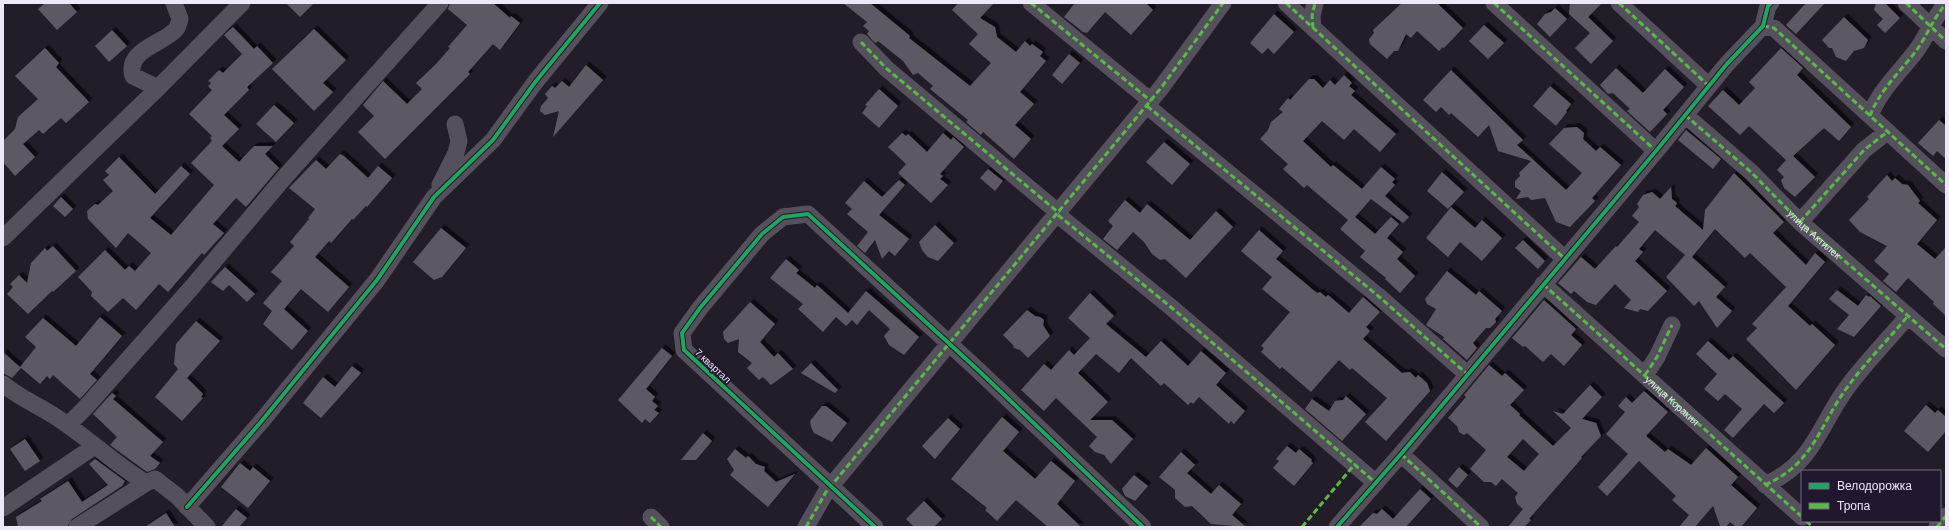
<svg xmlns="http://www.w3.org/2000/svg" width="1949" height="530" viewBox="0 0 1949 530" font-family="Arial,sans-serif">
	<defs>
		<filter id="shadow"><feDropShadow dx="3.5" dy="-3.5" stdDeviation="0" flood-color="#0009"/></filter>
	</defs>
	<rect width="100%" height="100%" fill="#221d29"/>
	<path fill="#5d5964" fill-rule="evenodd" filter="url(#shadow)" d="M45,3H69L77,12L57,30L38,9Z
		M286,3H314L300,17Z
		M450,3H493L510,18L511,16L520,23L500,50L493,44L468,72L470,74L385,159L358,132L374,116L363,105L383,81L407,104L422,89L416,83L436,64L450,48L448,47L467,25L448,9Z
		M843,3H870L910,36L909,38L970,86L991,63L969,44L978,34L952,10L958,3H994L980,18L995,27L997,37L1016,52L1025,41L1030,46L1032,44L1043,52L1040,56L1046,61L1020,92L1034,104L1015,125L1031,139L1014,159L983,132L981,135L966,122L968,120L930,89L933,86L918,73L913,75L903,61L878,41L876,43L873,41L867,34L869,31L863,26L867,22Z
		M1075,3H1146L1153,10L1131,35L1105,12L1087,33L1083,32L1064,17Z
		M1402,3H1437L1463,28L1444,48L1443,47L1439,51L1417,31L1411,38L1406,34L1398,51H1394L1387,59L1370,44L1369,39L1374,33L1373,30Z
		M1570,3H1602L1588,17L1613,41L1591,64L1575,48L1590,33L1569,14Z
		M1806,3H1825L1796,34L1786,25Z
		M1876,3H1885L1900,18L1885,33L1877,25L1883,19L1874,10Z
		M1555,8L1567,19L1550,37L1537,24L1545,14L1551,12Z
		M1274,14L1294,32L1274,54L1268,48L1262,54L1250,43Z
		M1844,17L1868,40L1864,48L1854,51L1846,61L1836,57L1832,48H1829L1822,40Z
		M1484,25L1504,43L1488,59L1469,41Z
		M233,27L254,49L257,46L273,63L247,87L249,90L224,115L239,129L222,146L239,162L254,146H273L265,154L279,168L246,207L236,198L213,224L224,233L204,255L202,253L168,292L159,284L136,310L123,298L108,312L91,296L92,292L78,277L105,250L125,270L129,266L135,271L151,253L128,233L116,248L88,219L87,211L95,204L98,205L113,191L103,180L109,175L105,171L119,157L155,194L181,166L190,174L150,218L171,235L214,185L191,163L212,141L210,138L212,136L189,114L212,90L208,86L211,83L208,81L219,70L223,73L242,54L224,35Z
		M314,29L346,60L323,83L333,92L314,111L272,69Z
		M112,30L127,46L109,62L95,46Z
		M45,48L59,63L56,67L89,102L66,123L61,118L43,134L39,130L23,144L35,157L15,176L3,162V141L15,129L18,117L38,99L15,76Z
		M1781,48L1803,68L1797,75L1851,127L1839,141L1824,128L1793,156L1815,177L1795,197L1784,188L1781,180L1784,177L1777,170L1786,160L1749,126L1740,135L1708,106L1723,90L1739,105L1755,88L1749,82Z
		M1069,54L1080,63L1062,84L1052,75Z
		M586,65L603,80L553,137L559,111L545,115L540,111L541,106L548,98L545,94L552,86L555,88L562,81L569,87Z
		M1616,68L1643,93L1665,69L1684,87L1663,110L1667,114L1650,132L1627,111L1630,109L1613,93L1608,94L1600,85Z
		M1451,70L1523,140L1517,145L1566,190L1582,173L1549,144L1564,128L1577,127L1584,133L1583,139L1596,151L1600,147L1621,165L1592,198L1595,201L1570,227L1556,222L1545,198L1531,200L1528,197L1516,199L1521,191L1515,187V181L1520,176L1519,173L1531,161L1498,151L1489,125L1478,137L1451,113L1449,115L1441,107L1436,112L1423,100Z
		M1344,75L1352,83L1349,86L1355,91L1351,95L1396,134L1380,152L1354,129L1344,140L1322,121L1303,141L1331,167L1333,165L1362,189L1381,167L1395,179L1392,182L1395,185L1385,196L1409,217L1403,223L1371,199L1355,217L1375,234L1391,217L1399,224L1387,238L1403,252L1397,259L1415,276L1400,293L1385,279L1386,278L1360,257L1365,251L1340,229L1348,220L1307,185L1304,188L1283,169L1288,164L1260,139L1268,130L1271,122L1283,112L1279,109L1288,98L1290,100L1309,79H1314L1323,88L1330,80L1335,85Z
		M1550,86L1571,104L1566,111L1567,112L1556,126L1533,106Z
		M879,89L898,106L879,128L862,113L867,106L865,105Z
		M274,105L294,123L276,142L256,124Z
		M1939,120L1946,126V159L1937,151L1933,156L1918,143Z
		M1686,130L1721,159L1713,169L1678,140Z
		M902,133L906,136L908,134L927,152L943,133L951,140L953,137L964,147L940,174L943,176L940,179L948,185L931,203L898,173L906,164L888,147Z
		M1164,142L1190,164L1172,185L1146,162Z
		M340,154L344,156L368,178L378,166L392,178L367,207L366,206L353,220L352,219L331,243L329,241L315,257L349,287L328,312L301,289L284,309L308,331L292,350L263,324L272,311L263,303L282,281L271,272L294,246L290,242L309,219L308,218L315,209L289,188L316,160L326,169Z
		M988,169L1003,181L995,191L980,178Z
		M1442,172L1464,192L1448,209L1427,191Z
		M1734,173L1784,222L1773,233L1806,265L1815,253L1825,262L1788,306L1810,326L1812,324L1835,345L1796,390L1746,339L1757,328L1752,324L1786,287L1750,253L1745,258L1715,229L1692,257L1725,287L1716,297L1732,311L1717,328L1699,301L1694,306L1666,277L1685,255L1655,230L1639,249L1643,252L1635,261L1667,291L1648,311L1640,309L1638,312L1624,308L1631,300L1615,284L1596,305L1587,302L1574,291L1571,294L1558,283L1581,257L1595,269L1616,246L1617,247L1639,222L1632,216L1639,207L1637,204L1643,195L1652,192L1660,199L1671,187L1672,199L1677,203L1675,206L1703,230L1705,210Z
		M1887,175L1892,181L1895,178L1902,184L1908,185L1920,201L1918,203L1937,220L1917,244L1935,259L1946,247V316L1933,304L1934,302L1908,278L1896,292L1883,281L1889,274L1874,261L1887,246L1860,232L1849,220L1869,199L1867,197Z
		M899,180L905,185L879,215L909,239L895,256L889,251L882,259L875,240L865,253L857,246L868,232L847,214L852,209L845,203L864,181L882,197Z
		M61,197L73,209L65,217L53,206Z
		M1125,200L1140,213L1147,204L1190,240L1216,211L1233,227L1186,278L1165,259L1160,260L1152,254L1144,242L1133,232L1117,250L1103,239L1113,226L1108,221Z
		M1451,207L1475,228L1482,220L1502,238L1482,261L1460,242L1448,257L1426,238Z
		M935,225L954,243L938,261L928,257L922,250L919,242Z
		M441,228L466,248L442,277L434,280L413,262Z
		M1259,230L1283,251L1276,259L1317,293L1320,292L1326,297L1328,295L1349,313L1363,297L1380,312L1366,327L1370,331L1363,339L1402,373L1410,372L1416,378L1418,375L1427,383L1430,391L1386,441L1365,422L1387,398L1352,368L1350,370L1339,360L1311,392L1282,367L1280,369L1261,352L1264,348L1261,346L1290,312L1262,289L1272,277L1241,251Z
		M1523,240L1545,261L1538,269L1515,248Z
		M53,246L76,271L53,292L52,291L28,314L7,294L13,287L10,284L19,275L27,283L31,263L45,248L47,251Z
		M786,259L799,270L796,273L815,288L817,285L848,313L866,291L919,337L904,355L889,345L884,336L890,329L869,310L857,325L852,320L846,326L836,317L823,332L798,309L803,304L770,278Z
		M225,267L255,294L247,302L229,285L223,291L211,282Z
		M1447,271L1476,295L1479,291L1502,311L1495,319L1496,322L1490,328H1486L1473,343L1477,348L1467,360L1443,339L1444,337L1426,325L1436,309L1427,304L1425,299Z
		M1837,290L1858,306L1866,295L1869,297L1870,296L1881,306L1854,337L1837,329L1849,315L1829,299Z
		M1090,293L1114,316L1106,324L1146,357L1161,341L1188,366L1201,351L1226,373L1216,385L1245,411L1234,424L1231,421L1229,424L1199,397L1193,404L1191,402L1188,405L1164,383L1161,386L1131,358L1119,373L1096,354L1078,373L1108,402L1090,420H1112L1133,439L1111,464L1104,455L1095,452L1089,446L1097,437L1056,398L1044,411L1021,390L1044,364L1051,370L1069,350L1074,355L1090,338L1068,318Z
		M1544,300L1576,329L1571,335L1582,345L1564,366L1551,354L1543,362L1525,346L1523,347L1512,338Z
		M750,302L775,324L760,342L774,357L778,353L793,369L771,385L763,377L759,380L747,368L752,363L738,352L739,339L728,343L724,339L723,332Z
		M1027,310L1035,316L1040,317L1044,320L1043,325L1050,336L1028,358L1020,350L1014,348L1013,345L1003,335Z
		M100,317L122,336L90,374L97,380L80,399L53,375L50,379L47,376L40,384L20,367L36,347L25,337L43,318L76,346Z
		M196,321L220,341L187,378L203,394L201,397L203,398L182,421L155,397L178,369L174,364L176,344Z
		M1708,341L1729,360L1733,356L1784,403L1774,413L1764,404L1733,438L1724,430L1742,409L1725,394L1718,401L1704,389L1717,374L1696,354Z
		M662,348L672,356L646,389L655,397L652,401L658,406L654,410L659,413L650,423L645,419L642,423L618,400Z
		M3,352L21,368L12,378L3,373Z
		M811,363L838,390L835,393L801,373Z
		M1489,365L1502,376L1505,373L1524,390L1510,405L1520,414L1519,415L1553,446L1571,428L1553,411L1563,414L1590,385L1602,397L1582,419L1596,423L1601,436L1581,457L1582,458L1529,519L1531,520L1524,527H1508L1523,509L1517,504L1515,497L1518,493L1502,479L1496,486L1491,482H1484L1470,469L1486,450L1467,433L1464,435L1459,432L1457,426L1448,418L1466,397L1464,395ZM1523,439L1539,454L1524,471L1507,457Z
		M352,366L361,373L321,418L303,403L323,377L335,387Z
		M1644,391L1668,412L1646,436L1665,452L1668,449L1691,465L1706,448L1738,477L1731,485L1757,508L1741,527H1736L1730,522L1726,527L1720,526L1713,506L1695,527H1679L1689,515L1672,500L1676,496L1639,461L1607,496L1598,487L1628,454L1606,434L1625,412L1618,406L1626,397L1632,403Z
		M112,393L116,396L113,399L163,442L150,456L160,463L155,469L147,472L110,445L117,437L93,414Z
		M1346,396L1366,414L1342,441L1305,409L1312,399L1329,411L1335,401L1343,400Z
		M1926,405L1935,413L1938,410L1946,417V431L1928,452L1904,431Z
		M822,406H826L847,423L832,442L814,433L811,427L810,421Z
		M1002,417L1019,432L1003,451L1035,479L1051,461L1075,481L1057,504L1081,527H1048L1016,500L997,521L985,510L987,508L951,479Z
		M948,418L960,429L935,459L922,446Z
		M703,433L712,441L696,460H681Z
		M25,439L40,461L25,471L10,449Z
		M1287,446L1296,453L1299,449L1312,460L1311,461L1313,463L1294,486L1273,468L1279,461L1276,459Z
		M735,449L746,458L748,456L756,464L765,467L764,471L776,482L795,474L768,507L730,475L734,470L727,459Z
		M1181,452L1195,465L1187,473L1211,494L1219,485L1241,504L1232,515L1246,527L1211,524L1192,506L1185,507L1175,498V490L1159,477Z
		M95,459L125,481L122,486L72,519L67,527H18L16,517L42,501L40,499L68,481L82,502L108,485L89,464Z
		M240,463L250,471L253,467L270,481L248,508L221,487Z
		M1459,467L1468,475L1457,488L1448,480Z
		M1134,475L1148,486L1135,501L1125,496L1122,489Z
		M1420,489L1431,499L1406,527H1359L1373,513L1377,514L1382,509L1393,519Z
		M924,501L942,519L934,527H914L906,519Z
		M236,509L247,518L239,527H221Z
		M166,513L175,527H145Z"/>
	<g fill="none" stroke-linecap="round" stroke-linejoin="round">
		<path stroke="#55515c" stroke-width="17" d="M1031,3L1151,101
			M1286,3L1565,259
			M1494,3L1656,151
			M1619,3L1709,86
			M1906,3L1946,41
			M1763,26L1774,28L1946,185
			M1313,28L1312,16L1315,3
			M861,42L887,69L1059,213
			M158,88L133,76C125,49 165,44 177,28C178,26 179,22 180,19L174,3
			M1147,106L1377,295L1467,374
			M1685,115L1751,172L1800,222L1946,349
			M1870,116C1879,91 1900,72 1916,51C1927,36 1933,18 1946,4
			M440,185L456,153L459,141L455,124
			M1058,215L1172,308L1376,483
			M1800,222L1864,150L1887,132
			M3,238L154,92L242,3
			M1543,284L1802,517
			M1645,375L1657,357L1672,325
			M3,384C19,398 38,405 56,417C87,437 113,463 146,483
			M68,425L86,407L193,286L283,179L440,3
			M1401,454L1481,527
			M1765,485C1814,463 1818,428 1846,389C1864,364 1887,341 1907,317
			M187,507L260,423L377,280L434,197L493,140L536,81L600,3
			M3,508L89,450L94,445
			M651,517L661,527
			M77,527L146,483L155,479L177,496L207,527
			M806,527L826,492L1161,88L1223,3
			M875,527L684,350L682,333L700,308L762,234L783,217L808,214L978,370L1143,527
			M1337,527L1401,454L1656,151L1726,65L1763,26L1768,6L1771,3
			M1937,527L1946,516"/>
		<g stroke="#58b947" stroke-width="3" stroke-dasharray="6 3" stroke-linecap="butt">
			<path d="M1031,3L1151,101"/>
			<path d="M1286,3L1565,259"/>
			<path d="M1494,3L1656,151"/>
			<path d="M1619,3L1709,86"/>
			<path d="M1906,3L1946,41"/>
			<path d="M1763,26L1774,28L1946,185"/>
			<path d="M1313,28L1312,16L1315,3"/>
			<path d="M861,42L887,69L1059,213"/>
			<path d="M1147,106L1377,295L1467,374"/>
			<path id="s1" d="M1685,115L1751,172L1800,222L1946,349"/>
			<path d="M1870,116C1879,91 1900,72 1916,51C1927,36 1933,18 1946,4"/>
			<path d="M1058,215L1172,308L1376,483"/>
			<path d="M1800,222L1864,150L1887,132"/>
			<path id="s2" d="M1543,284L1802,517"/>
			<path d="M1645,375L1657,357L1672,325"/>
			<path d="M1401,454L1481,527"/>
			<path d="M1765,485C1814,463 1818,428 1846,389C1864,364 1887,341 1907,317"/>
			<path d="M651,517L661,527"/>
			<path d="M1806,521L1813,527"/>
			<path d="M806,527L826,492L1161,88L1223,3"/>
			<path d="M1302,527L1355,464"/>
			<path d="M1937,527L1946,516"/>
		</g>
		<g stroke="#21172f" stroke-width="6">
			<path id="cycleway" d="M187,507L260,423L377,280L434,197L493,140L536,81L600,3
				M875,527L684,350L682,333L700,308L762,234L783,217L808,214L978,370L1143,527
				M1337,527L1401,454L1656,151L1726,65L1763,26L1768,6L1771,3"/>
		</g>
		<use href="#cycleway" stroke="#20a55d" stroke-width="4"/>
	</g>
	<g text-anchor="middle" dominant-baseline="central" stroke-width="3.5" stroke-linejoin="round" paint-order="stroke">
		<g font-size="10" fill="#ede7f8" stroke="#21172f">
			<text stroke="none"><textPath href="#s1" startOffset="176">улица Актилек</textPath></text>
			<text transform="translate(713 366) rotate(43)">7 квартал</text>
			<text stroke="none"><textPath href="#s2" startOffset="174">улица Коракия</textPath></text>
		</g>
	</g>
	<rect width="1949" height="530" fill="none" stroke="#ede7f8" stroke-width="8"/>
	<rect x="1801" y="470" width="140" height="52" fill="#21172f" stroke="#736a7f"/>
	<rect x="1809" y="483" width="20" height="6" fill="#20a55d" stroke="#736a7f"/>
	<text x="1837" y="490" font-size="12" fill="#ede7f8">Велодорожка</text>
	<rect x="1809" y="503" width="20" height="6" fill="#58b947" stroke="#736a7f"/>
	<text x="1837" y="510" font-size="12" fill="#ede7f8">Тропа</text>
</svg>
